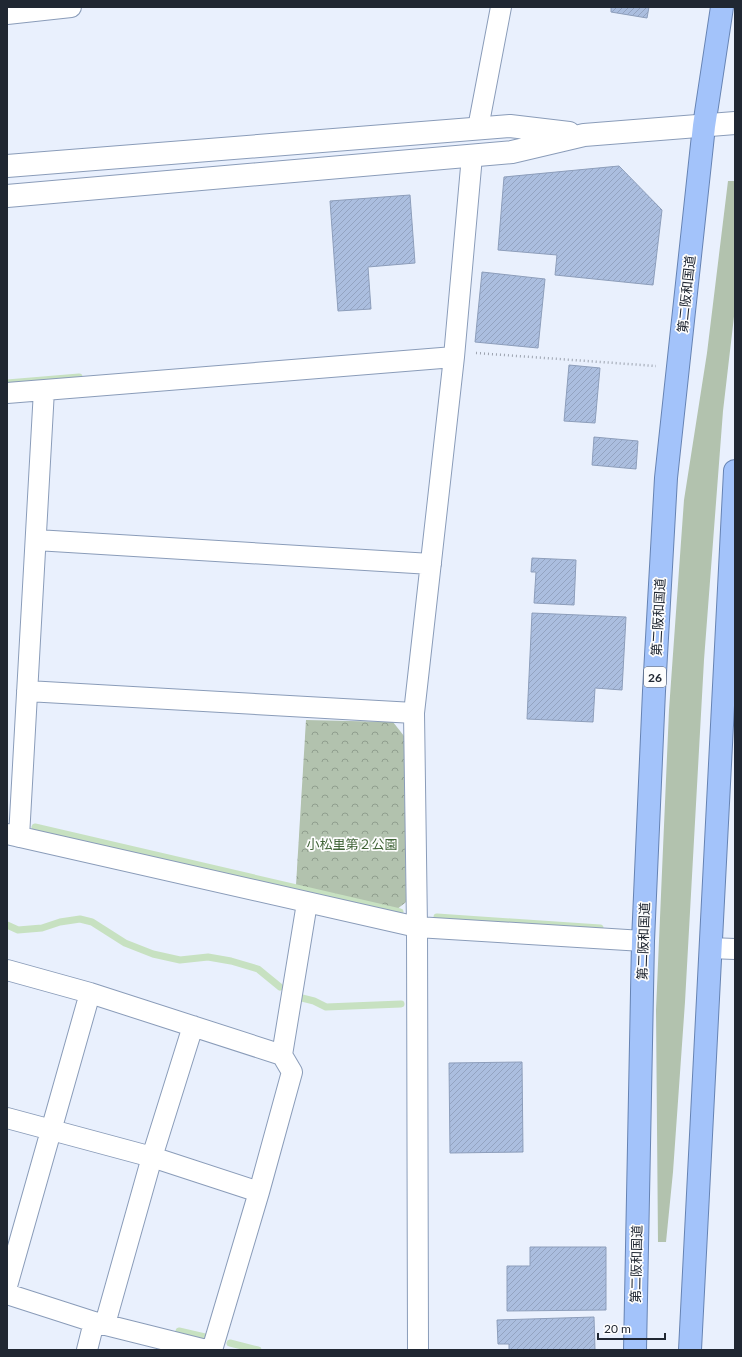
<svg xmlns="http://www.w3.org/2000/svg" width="742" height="1357" viewBox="0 0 742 1357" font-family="Lato,'Noto Sans JP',sans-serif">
	<defs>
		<pattern id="park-crowns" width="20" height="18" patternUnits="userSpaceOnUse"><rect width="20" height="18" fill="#b2c2ae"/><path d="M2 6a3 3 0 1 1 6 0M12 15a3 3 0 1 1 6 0" fill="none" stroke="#909e8e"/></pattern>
		<pattern id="building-hatch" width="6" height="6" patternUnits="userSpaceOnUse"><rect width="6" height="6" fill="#abbedf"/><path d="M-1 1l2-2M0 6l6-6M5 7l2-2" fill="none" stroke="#93a3c0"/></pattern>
	</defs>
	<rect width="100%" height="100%" fill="#e9f0fd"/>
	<path fill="#b2c2ae" d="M728,181H735V308L723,411L704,660L685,1002L673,1172L666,1242H658L656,1010L669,710L684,500L707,353Z"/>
	<path fill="url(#park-crowns)" d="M306,720L393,722L404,736L406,902L396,910L296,885Z"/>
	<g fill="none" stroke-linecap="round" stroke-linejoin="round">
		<path stroke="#c7e1c1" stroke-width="7" d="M7,383L79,377
			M35,827L400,912
			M437,917L600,928
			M7,925L18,930L42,928L60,922L80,919L92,922L125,943L153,954L180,960L208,957L231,961L258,969L280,987
			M298,997L314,1001L326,1007L401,1004
			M179,1331L205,1337
			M230,1343L258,1350"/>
	</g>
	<path fill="url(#building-hatch)" stroke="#8d9ebb" d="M611,7H649L647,18L611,12Z
		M619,166L662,210L653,285L555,275L557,255L498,250L504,177Z
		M410,195L415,263L368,267L371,309L338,311L330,201Z
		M482,272L545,279L538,348L475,342Z
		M569,365L600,368L595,423L564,421Z
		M594,437L638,441L636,469L592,465Z
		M532,558L576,560L574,605L534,603L536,572H531Z
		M532,613L626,617L622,690L595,688L593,722L527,719Z
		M522,1062L523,1152L450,1153L449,1063Z
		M530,1247H606V1310L507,1311V1266H530Z
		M594,1317L595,1350H509V1344H498L497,1320Z"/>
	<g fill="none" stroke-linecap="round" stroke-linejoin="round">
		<g stroke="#8a9cb9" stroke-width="22">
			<path id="minor" d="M7,14L71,7
				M478,128L501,7
				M7,393L454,357
				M36,540L431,564
				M27,691L414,713
				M7,834L417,927L643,941
				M19,837L44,390
				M710,948L735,949
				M7,970L90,993L282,1055
				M7,1118L152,1157L259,1192
				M7,1286L90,993
				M7,1294L94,1322L206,1350
				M105,1324L152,1157L193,1026
				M87,1350L94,1322
				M212,1350L259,1192L292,1072L282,1055L307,903
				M418,1350L417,927L414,713L454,357L472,156"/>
		</g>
		<g stroke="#8a9cb9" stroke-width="24">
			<path id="tertiary" d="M7,166L510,126L569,133
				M7,196L512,152L584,135L735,123"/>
		</g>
		<g stroke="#6683b3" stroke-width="24">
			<path id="trunk" d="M635,1350L643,941L654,691L666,478L704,126L722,7
				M690,1350L735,471"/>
		</g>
		<path stroke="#9ca3af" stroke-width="2.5" stroke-dasharray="1 3" stroke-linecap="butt" d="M476,353L656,366"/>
		<use href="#minor" stroke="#fff" stroke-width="20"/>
		<use href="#tertiary" stroke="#fff" stroke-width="22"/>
		<use href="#trunk" stroke="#a3c3fa" stroke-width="22"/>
	</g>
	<g text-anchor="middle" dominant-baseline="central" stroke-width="3.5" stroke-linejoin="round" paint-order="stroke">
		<rect fill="#fdfdfd" stroke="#62676f" stroke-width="1" x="644" y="667" width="22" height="20" rx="3"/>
		<g font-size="12" font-weight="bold" fill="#202732">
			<text x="655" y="677">26</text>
		</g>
		<g font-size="13" fill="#202732" stroke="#fdfdfd">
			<text transform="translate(686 294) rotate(-84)">第二阪和国道</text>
			<text transform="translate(658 617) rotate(-87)">第二阪和国道</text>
			<text transform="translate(643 941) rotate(-88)">第二阪和国道</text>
			<text transform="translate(636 1264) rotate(-89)">第二阪和国道</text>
		</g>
		<g font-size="13" fill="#3f6336" stroke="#fdfdfd">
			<text x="352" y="844">小松里第２公園</text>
		</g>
	</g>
	<rect width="742" height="1357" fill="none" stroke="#202732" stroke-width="16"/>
	<path d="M598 1333v6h67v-6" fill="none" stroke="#202732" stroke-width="2"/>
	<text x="604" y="1333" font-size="12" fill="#202732" stroke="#fdfdfd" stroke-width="3" paint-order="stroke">20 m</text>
</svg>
